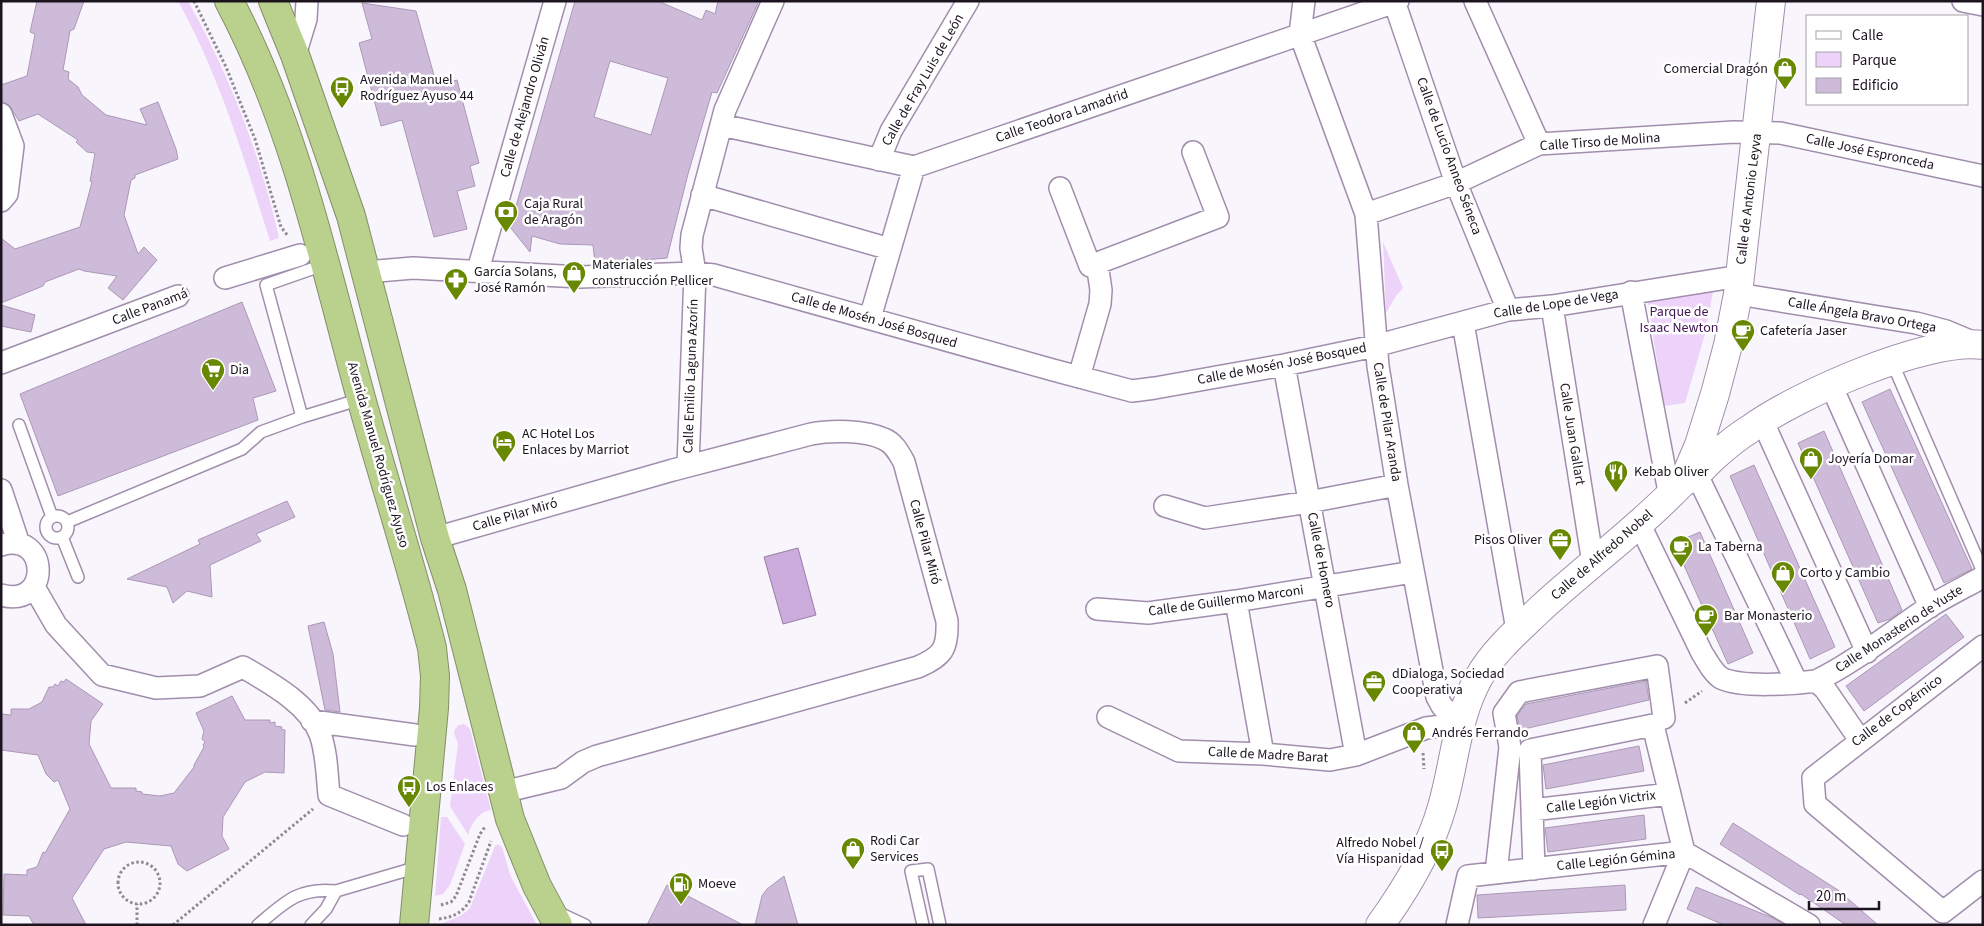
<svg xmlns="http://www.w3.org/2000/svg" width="1984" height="926" viewBox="0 0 1984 926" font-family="'Source Sans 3',sans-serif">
	<rect width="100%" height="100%" fill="#f9f5fc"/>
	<path fill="#edd3fa" d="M178,1H188C229,74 261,156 279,238L270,241C244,158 220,77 178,1Z
		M1383,242L1403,288L1396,296L1386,313Z
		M1714,286L1705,334L1685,403L1664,406L1647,297Z
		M464,724L470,729L491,810C478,812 472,823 468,835L450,806L458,744L454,733L455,729L459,725Z
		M441,817H447L465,844L450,885L443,894L435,896Z
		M498,844L502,847L511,877L537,925H437C450,920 460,918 470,908L495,846Z"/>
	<path fill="#ccacdd" stroke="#977ea4" d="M798,548L816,615L783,624L764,557Z"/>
	<path fill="#cebad9" stroke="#ac98b6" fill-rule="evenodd" d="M37,1H84L74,29L70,31L63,70L69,72L68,79L78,87L82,95L106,115L147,125L140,109L158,102L176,149L178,159L135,175V178L131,180L124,215L138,254L144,247L157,260L123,300L108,288L117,276L84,271L79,269L45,282L43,286L1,303V238L15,249L80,227L92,182L90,181L95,153L87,152L76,142L78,140L38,114L19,121L9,105L1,102V85L27,76L35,34L30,32Z
		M575,1H658L702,20L706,10L715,14L718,1H759L717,93L712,92L688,174L667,258L595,264L593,245L560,244L532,236L530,252L510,227ZM610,61L668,78L651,135L594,117Z
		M362,3L416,11L437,86L457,80L479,163L470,166L475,186L457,191L467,229L434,237L402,120L381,126L359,43L372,39Z
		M242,302L276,391L253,398L258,420L58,496L20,394Z
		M1,305L35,315L31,332L1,326Z
		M1890,389L1972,569L1944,583L1862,402Z
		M1824,431L1902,610L1890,619L1878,623L1798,443Z
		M1754,465L1835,647L1810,659L1730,476Z
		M287,501L295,517L256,534L261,541L210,565L212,597L187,591L173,603L167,587L127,579L200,544L198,540Z
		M1700,532L1753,653L1728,664L1674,543Z
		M1946,614L1964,637L1864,711L1846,686Z
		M324,622L333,654L340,712L325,710L308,626Z
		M66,679L103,704L91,721L89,744L111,788H136V791L142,792V794L160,796L174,793L194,767V765L204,747L203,745L205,742L202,739L204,731L196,713L232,696L245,720H270V723L275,722V726L282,727L281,729L285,730L284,773L265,772L245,782L223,817L222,836L229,849L187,871L178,864L171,846L126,842L104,849L72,898L86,925H34L29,916L3,915L4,874L27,875V870L37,867L43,852L45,853L70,809L58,780L54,782L46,774L38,755L1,750V714L11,715V709H29L42,702L49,687H53L55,684L58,686L61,681L64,682Z
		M1646,681L1649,700L1520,730L1517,716L1526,704Z
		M1639,746L1644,771L1546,789L1543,765Z
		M1644,815L1646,839L1548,852L1545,828Z
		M1733,823L1838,890L1878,925H1846L1801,894L1800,895L1720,844Z
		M784,876L798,925H755L762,896L767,889Z
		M667,885L743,925H647Z
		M1625,885L1626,910L1478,918L1477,895Z
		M1696,887L1773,918L1784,925H1724L1687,909Z"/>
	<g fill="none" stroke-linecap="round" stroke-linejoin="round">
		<g stroke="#a18eac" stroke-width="14">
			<path id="lane" d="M326,264L266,285L302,417L361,399
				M1892,362L1983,572
				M19,425L52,517
				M46 527a11 11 0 1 1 22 0a11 11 0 1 1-22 0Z
				M67,522L242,449L261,432L302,417
				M62,537L78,577
				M557,912L585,925
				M258,925C285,902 299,887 336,891
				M311,925L326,909L336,891L418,867
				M923,925L911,871L928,869L940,925"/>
		</g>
		<g stroke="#a18eac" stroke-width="24">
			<path id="street" d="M1304,1L1300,34L1366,214L1378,366L1397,485L1437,697L1442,706L1459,724
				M1394,1L1456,183L1508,310
				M1475,1L1539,144
				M1963,1L1983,5
				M295,55L306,19L307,1
				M1,114L13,146L7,194L1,201
				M721,125L914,167L1398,1
				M879,160L891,131L968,1
				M1060,188L1090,266L1218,217L1193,152
				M702,195L890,249
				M1366,214L1456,183L1539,144L1734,132L1780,133L1983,176
				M478,270L555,1
				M366,272L413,268L580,277L695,273L714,275L1053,370L1132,391L1155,388L1284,365L1375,346L1508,310L1552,306L1740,276
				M225,278L300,255
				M1631,292L1670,497
				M1738,294L1916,323L1946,331L1977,344
				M1552,306L1593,563
				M870,318L914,167
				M1463,323L1517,630
				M1,363L178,296
				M1284,365L1356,755
				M1079,377L1100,304L1101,290L1097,263
				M1831,385L1930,607
				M1762,420L1867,652
				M688,466L695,273L691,248L692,235L725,110L773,1
				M1697,475L1797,683
				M1,490L19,544
				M1165,506L1205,518L1309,502L1397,485
				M1639,523L1702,653C1707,661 1713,673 1721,678C1741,688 1794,684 1816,681L1825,689L1860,740
				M435,538L673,470L811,434C831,430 865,430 884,439C894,443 899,453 904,462L947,621C948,649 943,656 918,667L597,756L583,762L561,778L503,792
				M1,545C49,530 52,609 1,595
				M34,587L56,625L102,675L156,688L200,686L243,667C270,683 309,704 320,734C327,753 327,776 329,795L403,825
				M1236,601L1263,754
				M1097,609L1148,613L1236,601L1413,572
				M1983,646L1813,778L1815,804L1943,912L1983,881
				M1816,681C1857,661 1891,632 1929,607C1946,596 1965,587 1983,577
				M1108,717L1179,751L1263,754L1330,760L1356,755L1426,728L1459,724
				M312,721L415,735
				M1532,810L1670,794
				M1534,869L1530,750L1653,725L1684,852L1654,925
				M1496,873L1510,747L1504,713L1519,692L1657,666L1664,718
				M1457,925L1468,876L1684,852L1809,925"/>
		</g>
		<g stroke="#a18eac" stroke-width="30">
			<path id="secondary" d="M1684,480L1699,445L1715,394L1728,345L1738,294L1771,1
				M1380,925C1406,889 1430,850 1442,807C1455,763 1456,718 1479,677C1494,651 1516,632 1537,612C1584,568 1637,530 1682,483C1696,477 1703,467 1714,457C1725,447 1737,437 1750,429C1795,396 1927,337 1983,345"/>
		</g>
		<g stroke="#838f67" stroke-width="30">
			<path id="highway" d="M229,1C295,125 324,263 361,398C384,481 411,564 432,648L435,676L434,708L414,925
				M273,1L295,55L351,216L435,538L452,590L510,819L537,886L558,925"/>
		</g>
		<path stroke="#8f8992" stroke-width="3" stroke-dasharray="2.5 2.5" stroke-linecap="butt" d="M194,1L226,67L255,139L281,227L288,236
			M1685,703L1702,691
			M1423,753L1424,769
			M118 883a21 21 0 1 1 42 0a21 21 0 1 1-42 0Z
			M441,905L451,902L456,896L480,834L485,827
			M439,919C452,917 461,914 469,902L491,841
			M137,925V904
			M173,925L313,809"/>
		<use href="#lane" stroke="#fff" stroke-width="11"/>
		<use href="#street" stroke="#fff" stroke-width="21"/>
		<use href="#secondary" stroke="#fff" stroke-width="28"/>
		<use href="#highway" stroke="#bad18e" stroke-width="28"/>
	</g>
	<defs>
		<g id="shop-pin" transform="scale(1.25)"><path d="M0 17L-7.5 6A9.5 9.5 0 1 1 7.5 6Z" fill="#698802" stroke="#fff"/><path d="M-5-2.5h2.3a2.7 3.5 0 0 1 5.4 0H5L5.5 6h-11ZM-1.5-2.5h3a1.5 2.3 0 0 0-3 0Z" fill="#fff"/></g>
		<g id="bus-pin" transform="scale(1.25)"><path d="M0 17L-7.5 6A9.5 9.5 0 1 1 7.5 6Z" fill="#698802" stroke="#fff"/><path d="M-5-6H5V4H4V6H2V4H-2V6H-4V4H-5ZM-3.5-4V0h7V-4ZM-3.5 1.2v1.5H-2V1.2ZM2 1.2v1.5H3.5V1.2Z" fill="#fff"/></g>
		<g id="bank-pin" transform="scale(1.25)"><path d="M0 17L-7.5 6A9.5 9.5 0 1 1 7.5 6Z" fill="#698802" stroke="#fff"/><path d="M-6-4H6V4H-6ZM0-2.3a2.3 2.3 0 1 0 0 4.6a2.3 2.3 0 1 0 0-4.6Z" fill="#fff"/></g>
		<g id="pharmacy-pin" transform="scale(1.25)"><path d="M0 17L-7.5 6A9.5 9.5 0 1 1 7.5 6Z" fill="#698802" stroke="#fff"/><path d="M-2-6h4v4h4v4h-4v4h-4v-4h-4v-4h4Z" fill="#fff"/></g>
		<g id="cafe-pin" transform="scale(1.25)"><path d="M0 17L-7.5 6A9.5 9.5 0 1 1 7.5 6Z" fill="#698802" stroke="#fff"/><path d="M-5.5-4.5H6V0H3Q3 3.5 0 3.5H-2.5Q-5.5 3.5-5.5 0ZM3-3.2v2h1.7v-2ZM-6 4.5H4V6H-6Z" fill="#fff"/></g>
		<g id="supermarket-pin" transform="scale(1.25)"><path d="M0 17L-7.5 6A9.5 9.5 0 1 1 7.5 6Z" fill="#698802" stroke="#fff"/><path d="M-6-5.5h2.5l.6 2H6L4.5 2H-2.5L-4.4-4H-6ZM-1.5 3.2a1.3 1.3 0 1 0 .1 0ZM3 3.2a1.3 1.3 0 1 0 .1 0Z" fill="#fff"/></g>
		<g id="hotel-pin" transform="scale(1.25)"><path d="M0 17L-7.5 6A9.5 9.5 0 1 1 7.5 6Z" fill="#698802" stroke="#fff"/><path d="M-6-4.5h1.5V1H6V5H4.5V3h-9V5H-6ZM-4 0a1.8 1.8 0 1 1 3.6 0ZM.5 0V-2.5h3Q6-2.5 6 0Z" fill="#fff"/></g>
		<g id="restaurant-pin" transform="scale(1.25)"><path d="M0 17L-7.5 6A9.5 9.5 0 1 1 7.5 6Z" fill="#698802" stroke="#fff"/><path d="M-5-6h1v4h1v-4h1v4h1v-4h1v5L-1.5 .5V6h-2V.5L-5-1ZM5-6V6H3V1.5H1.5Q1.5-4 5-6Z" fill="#fff"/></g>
		<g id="office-pin" transform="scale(1.25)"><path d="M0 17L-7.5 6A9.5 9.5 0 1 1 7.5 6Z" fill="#698802" stroke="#fff"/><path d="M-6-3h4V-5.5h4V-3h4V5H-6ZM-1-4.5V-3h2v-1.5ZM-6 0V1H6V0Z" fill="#fff"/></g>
		<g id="fuel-pin" transform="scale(1.25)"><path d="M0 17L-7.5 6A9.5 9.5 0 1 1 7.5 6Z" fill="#698802" stroke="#fff"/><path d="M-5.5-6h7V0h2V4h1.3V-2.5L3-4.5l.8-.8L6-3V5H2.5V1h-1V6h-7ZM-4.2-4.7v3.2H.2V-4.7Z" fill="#fff"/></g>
	</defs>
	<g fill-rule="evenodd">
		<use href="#shop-pin" x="1785" y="69"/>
		<use href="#bus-pin" x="342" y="88"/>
		<use href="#bank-pin" x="506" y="212"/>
		<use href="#shop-pin" x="574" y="273"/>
		<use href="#pharmacy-pin" x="456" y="280"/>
		<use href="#cafe-pin" x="1743" y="331"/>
		<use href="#supermarket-pin" x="213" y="370"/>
		<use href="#hotel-pin" x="504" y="442"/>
		<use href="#shop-pin" x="1811" y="459"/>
		<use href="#restaurant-pin" x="1616" y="472"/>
		<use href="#office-pin" x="1560" y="540"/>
		<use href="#cafe-pin" x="1681" y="547"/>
		<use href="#shop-pin" x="1783" y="573"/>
		<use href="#cafe-pin" x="1706" y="616"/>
		<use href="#office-pin" x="1374" y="682"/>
		<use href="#shop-pin" x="1414" y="733"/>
		<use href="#bus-pin" x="409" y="787"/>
		<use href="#shop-pin" x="853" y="849"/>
		<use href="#bus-pin" x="1442" y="851"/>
		<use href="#fuel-pin" x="681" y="884"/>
	</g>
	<g text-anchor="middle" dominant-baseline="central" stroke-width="5" stroke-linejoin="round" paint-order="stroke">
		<g font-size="14" fill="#1c141f" stroke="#fff" text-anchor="start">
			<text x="1768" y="69" text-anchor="end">Comercial Dragón</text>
			<text x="360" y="80">Avenida Manuel<tspan x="360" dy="16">Rodríguez Ayuso 44</tspan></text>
			<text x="524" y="204">Caja Rural<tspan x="524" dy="16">de Aragón</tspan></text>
			<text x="592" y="265">Materiales<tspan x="592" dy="16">construcción Pellicer</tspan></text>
			<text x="474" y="272">García Solans,<tspan x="474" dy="16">José Ramón</tspan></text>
			<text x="1760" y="331">Cafetería Jaser</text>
			<text x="230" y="370">Dia</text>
			<text x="522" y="434">AC Hotel Los<tspan x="522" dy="16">Enlaces by Marriot</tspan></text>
			<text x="1828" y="459">Joyería Domar</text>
			<text x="1634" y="472">Kebab Oliver</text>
			<text x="1542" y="540" text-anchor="end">Pisos Oliver</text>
			<text x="1698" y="547">La Taberna</text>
			<text x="1800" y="573">Corto y Cambio</text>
			<text x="1724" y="616">Bar Monasterio</text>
			<text x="1392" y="674">dDialoga, Sociedad<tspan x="1392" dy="16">Cooperativa</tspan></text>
			<text x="1432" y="733">Andrés Ferrando</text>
			<text x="426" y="787">Los Enlaces</text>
			<text x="870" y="841">Rodi Car<tspan x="870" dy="16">Services</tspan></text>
			<text x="1424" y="843" text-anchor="end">Alfredo Nobel /<tspan x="1424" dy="16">Vía Hispanidad</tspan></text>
			<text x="698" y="884">Moeve</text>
		</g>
		<g font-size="14" fill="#1c141f" stroke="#fff">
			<text transform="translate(923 80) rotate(-60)">Calle de Fray Luis de León</text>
			<text transform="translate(525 107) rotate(-74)">Calle de Alejandro Oliván</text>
			<text transform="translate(1062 116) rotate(-19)">Calle Teodora Lamadrid</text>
			<text transform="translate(1600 142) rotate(-4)">Calle Tirso de Molina</text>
			<text transform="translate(1870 152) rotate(12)">Calle José Espronceda</text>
			<text transform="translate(1449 156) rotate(70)">Calle de Lucio Anneo Séneca</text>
			<text transform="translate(1749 199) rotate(-83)">Calle de Antonio Leyva</text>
			<text transform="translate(1556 304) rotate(-9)">Calle de Lope de Vega</text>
			<text transform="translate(150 307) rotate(-21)">Calle Panamá</text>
			<text transform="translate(1862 315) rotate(10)">Calle Ángela Bravo Ortega</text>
			<text transform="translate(874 320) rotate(16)">Calle de Mosén José Bosqued</text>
			<text transform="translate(1282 364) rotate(-11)">Calle de Mosén José Bosqued</text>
			<text transform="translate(691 376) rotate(-88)">Calle Emilio Laguna Azorín</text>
			<text transform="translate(1387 422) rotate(81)">Calle de Pilar Aranda</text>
			<text transform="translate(1572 434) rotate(81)">Calle Juan Gallart</text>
			<text transform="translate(378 455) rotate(74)">Avenida Manuel Rodríguez Ayuso</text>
			<text transform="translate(515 515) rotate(-16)">Calle Pilar Miró</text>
			<text transform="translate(925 542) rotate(75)">Calle Pilar Miró</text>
			<text transform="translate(1602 555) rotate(-41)">Calle de Alfredo Nobel</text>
			<text transform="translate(1321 560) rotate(79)">Calle de Homero</text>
			<text transform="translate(1226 601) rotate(-8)">Calle de Guillermo Marconi</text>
			<text transform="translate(1899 629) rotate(-33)">Calle Monasterio de Yuste</text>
			<text transform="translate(1897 711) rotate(-37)">Calle de Copérnico</text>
			<text transform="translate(1268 755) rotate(3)">Calle de Madre Barat</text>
			<text transform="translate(1601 802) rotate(-7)">Calle Legión Victrix</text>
			<text transform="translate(1616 860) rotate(-6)">Calle Legión Gémina</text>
		</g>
		<g font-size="14" fill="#401751" stroke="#fff">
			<text x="1679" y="312">Parque de<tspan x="1679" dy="16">Isaac Newton</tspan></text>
		</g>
	</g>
	<rect width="1984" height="926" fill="none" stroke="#1c141f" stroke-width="5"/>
	<rect x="1806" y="15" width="162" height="90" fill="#ffffff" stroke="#a4a1a5"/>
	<rect x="1816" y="31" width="25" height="8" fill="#ffffff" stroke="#a4a1a5"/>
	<text x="1852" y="40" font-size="15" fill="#1c141f">Calle</text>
	<rect x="1816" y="52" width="25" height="15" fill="#edd3fa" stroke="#a4a1a5"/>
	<text x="1852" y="65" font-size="15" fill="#1c141f">Parque</text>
	<rect x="1816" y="78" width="25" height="15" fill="#cebad9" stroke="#a4a1a5"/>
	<text x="1852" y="90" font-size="15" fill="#1c141f">Edificio</text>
	<path d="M1809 901v8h70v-8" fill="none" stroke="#1c141f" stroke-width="2.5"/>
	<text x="1816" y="901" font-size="15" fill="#1c141f" stroke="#ffffff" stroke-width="4" paint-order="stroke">20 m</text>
</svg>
